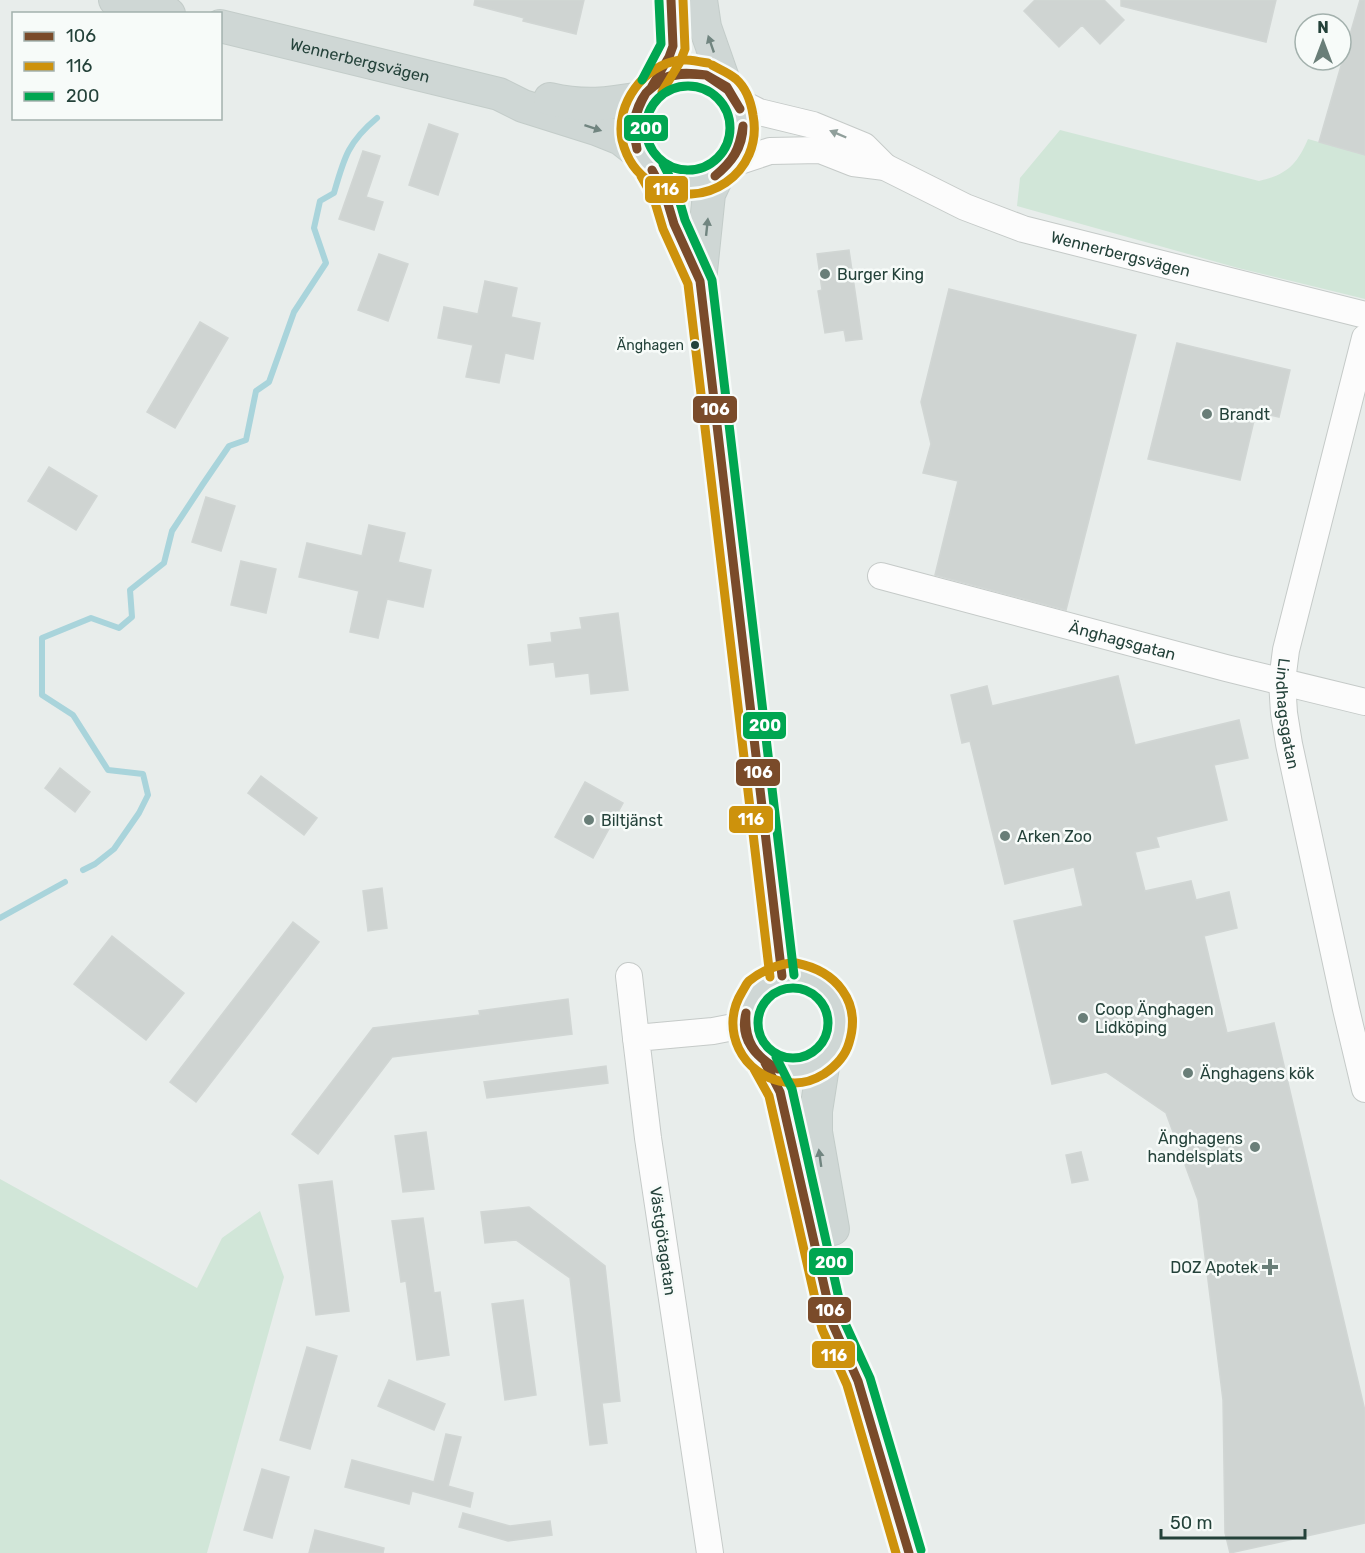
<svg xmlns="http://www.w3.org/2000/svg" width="1365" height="1553" viewBox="0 0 1365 1553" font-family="Rubik,sans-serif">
	<rect width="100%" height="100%" fill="#e8edeb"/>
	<path fill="#d1e6d8" d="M1060,130L1259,181C1286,175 1297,165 1308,139L1365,155V299L1238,268L1017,206L1020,178Z
		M0,1179L197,1288L222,1238L260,1211L284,1277L207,1553H0Z"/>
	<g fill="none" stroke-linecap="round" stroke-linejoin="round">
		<path stroke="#a9d4db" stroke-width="6" d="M83,870L95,864L114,849L139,813L148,795L143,774L108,770L73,715L42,695V638L91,618L119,628L132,617L130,590L164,563L172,531L203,484L229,446L246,440L256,391L269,382L294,312L326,263L314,228L320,201L334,193C344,158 348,142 377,118
			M0,918L65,882"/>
	</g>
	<path fill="#cfd4d2" stroke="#d1d6d4" stroke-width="1.5" d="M475,0H584L576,34L523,21L524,18L474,5Z
		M1035,0H1104L1124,20L1100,44L1082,25L1059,47L1024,11Z
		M1121,0H1276L1266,42L1121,6Z
		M1360,0H1365V155L1319,142Z
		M429,124L458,134L438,195L409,185Z
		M363,151L380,156L366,197L383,202L374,230L339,219Z
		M849,250L862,339L846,341L844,330L825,333L818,291L822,290L817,254Z
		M379,254L408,264L388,321L358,310Z
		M485,281L517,288L511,317L540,323L533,359L505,353L499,383L466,377L473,345L438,338L444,307L478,314Z
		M949,289L1136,335L1066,610L935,575L958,481L923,473L931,444L921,402Z
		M200,322L228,338L175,428L147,412Z
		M1177,343L1290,370L1279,417L1256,412L1240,480L1148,459Z
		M49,467L97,496L76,530L28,501Z
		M206,497L235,506L221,551L192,542Z
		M369,525L405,533L398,562L431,570L423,607L387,599L378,638L350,632L359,591L299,577L307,543L362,556Z
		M241,561L276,569L266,613L231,605Z
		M618,613L628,690L591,694L589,673L556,677L554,662L530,665L528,645L552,642L551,633L582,629L580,618Z
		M1118,676L1135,745L1239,720L1248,758L1214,765L1227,820L1156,837L1159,847L1135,852L1145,891L1191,881L1196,900L1229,892L1237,928L1204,936L1227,1033L1274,1023L1365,1411V1523L1230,1553L1225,1533L1223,1400L1198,1200L1166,1113L1106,1072L1052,1084L1014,921L1083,906L1074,867L1005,884L970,741L962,743L951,695L987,686L992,706Z
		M60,768L90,792L75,812L45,788Z
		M261,776L317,818L304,835L248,793Z
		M585,782L623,803L593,858L555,837Z
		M382,888L387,928L368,931L363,891Z
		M293,922L319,942L196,1102L170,1082Z
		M112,936L184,993L146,1040L74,984Z
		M568,999L572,1034L392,1057L318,1154L292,1134L373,1028L480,1015L479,1011Z
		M606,1066L608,1083L487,1098L484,1082Z
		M426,1132L434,1189L403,1192L395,1136Z
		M1081,1152L1088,1180L1072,1183L1066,1155Z
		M332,1181L349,1311L316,1315L299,1185Z
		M529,1207L605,1266L620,1401L602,1403L607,1443L590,1445L570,1278L516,1240L485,1243L481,1212Z
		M423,1218L434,1293L440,1292L449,1355L417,1360L406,1281L401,1282L392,1221Z
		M523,1300L536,1395L505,1400L492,1304Z
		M307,1347L337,1356L310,1449L280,1440Z
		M389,1380L445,1404L434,1430L378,1406Z
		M446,1434L461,1437L448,1486L473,1493L470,1507L412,1491L409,1504L345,1487L352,1460L434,1482Z
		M262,1469L289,1477L272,1538L244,1530Z
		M463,1513L510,1526L550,1521L552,1535L508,1541L459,1527Z
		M315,1530L384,1548L383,1553H309Z"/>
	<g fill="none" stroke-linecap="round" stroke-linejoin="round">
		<g stroke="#c5cac8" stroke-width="28">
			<g id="minor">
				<path d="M737,101L759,112L813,125L864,146L885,167"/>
				<path id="s1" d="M731,164L770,151L820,150L853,163L885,167L965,207L1023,229L1365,315"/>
				<path id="s2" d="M1365,338L1286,650L1282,681L1284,713L1289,744L1346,1009L1365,1089"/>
				<path id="s3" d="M881,576L1226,668L1365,702"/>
				<path d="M629,976L636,1038"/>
				<path d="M710,1553L648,1138L636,1038L713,1031L744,1025"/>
			</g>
		</g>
		<g stroke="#c3ccc9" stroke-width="34">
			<g id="major">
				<path d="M115,0L169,14"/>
				<path d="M701,0L705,27L726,87"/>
				<path id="s4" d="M220,26L499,94L523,106L596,129L621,139L639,153"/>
				<circle cx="688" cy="127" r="55"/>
				<path d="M652,86L669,57L673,46L671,0"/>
				<path d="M550,99C584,107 608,104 641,98"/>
				<path d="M652,170L665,194L674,224L700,281"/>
				<path d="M718,175L709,194L700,281L782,976"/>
				<circle cx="792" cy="1024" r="48"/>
				<path d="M824,1060L816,1111V1132L833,1229"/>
				<path d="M765,1063L780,1092L833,1325L858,1381L909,1553"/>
			</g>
		</g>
		<use href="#minor" stroke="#fcfcfc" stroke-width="26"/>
		<use href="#major" stroke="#cfd7d5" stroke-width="32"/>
		<g stroke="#f7fbf9" stroke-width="14">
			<path id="bus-1" d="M706,75L727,87L740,109
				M706,75L728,90L740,109
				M652,86L669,57L673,46L671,0
				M646,93C665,72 680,71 706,75
				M646,93C668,73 678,73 706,75
				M637,149C632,128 633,111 646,93
				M637,149C633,125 634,114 646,93
				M652,170L665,194L674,224L700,281L782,976
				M715,176C734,160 739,150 743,126
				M715,176C731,163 743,148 743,126
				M746,1013C744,1040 754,1056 778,1069
				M746,1013C739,1039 756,1058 778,1069
				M765,1063L780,1092L833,1325L858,1381L909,1553"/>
		</g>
		<g stroke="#f7fbf9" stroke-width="14">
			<path id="bus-2" d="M708,63C699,62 689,59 680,60C644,65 615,104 622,140C627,160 636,173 653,184C703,214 764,173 753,115C751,102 746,88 736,79C729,73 719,69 712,65
				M662,92L680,62L685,49L683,0
				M641,176L654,199L663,229L688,284L770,977
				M791,963C777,965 761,971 749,981C746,984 744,989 742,992C719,1029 742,1076 785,1082C799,1085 811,1082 824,1074C836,1066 845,1057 849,1043C862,1001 836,971 796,963
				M754,1069L769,1096L822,1329L847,1385L896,1553"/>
		</g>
		<g stroke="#f7fbf9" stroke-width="14">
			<path id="bus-3" d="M642,80L661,44L659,1
				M646 128a42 42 0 1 1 84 0a42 42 0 1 1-84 0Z
				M663,164L676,189L685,220L712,280L794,975
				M758 1023a35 35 0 1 1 70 0a35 35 0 1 1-70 0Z
				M776,1057L792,1089L844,1321L870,1378L921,1550"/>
		</g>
		<use href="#bus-1" stroke="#7a4b2a" stroke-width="9"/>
		<use href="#bus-2" stroke="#cd920c" stroke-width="9"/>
		<use href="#bus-3" stroke="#00a651" stroke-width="9"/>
	</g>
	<defs><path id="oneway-solid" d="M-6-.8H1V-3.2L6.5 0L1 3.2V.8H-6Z" transform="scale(1.5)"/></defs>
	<g fill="#718580">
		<use href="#oneway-solid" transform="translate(711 44) rotate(-109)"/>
		<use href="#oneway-solid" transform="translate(593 128) rotate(18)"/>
		<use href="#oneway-solid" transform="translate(707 227) rotate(-84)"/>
		<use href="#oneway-solid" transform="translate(820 1158) rotate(-98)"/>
	</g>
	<use fill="#909f9b" href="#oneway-solid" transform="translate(838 134) rotate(-157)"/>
	<g fill="#697e78" stroke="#f7fbf9" stroke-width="2">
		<circle cx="825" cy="274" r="6"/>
		<circle cx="1207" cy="414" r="6"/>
		<circle cx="589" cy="820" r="6"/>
		<circle cx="1005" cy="836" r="6"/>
		<circle cx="1083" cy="1018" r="6"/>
		<circle cx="1188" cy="1073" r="6"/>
		<circle cx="1255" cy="1147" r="6"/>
		<path d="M1267 1258h6v6h6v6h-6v6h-6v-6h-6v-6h6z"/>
	</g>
	<circle fill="#24423a" stroke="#f7fbf9" stroke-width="2" cx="695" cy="345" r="5"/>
	<g text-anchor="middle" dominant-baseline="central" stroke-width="5" stroke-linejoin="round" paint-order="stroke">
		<g font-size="14" fill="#24423a" stroke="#f7fbf9" text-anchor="end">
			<text x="684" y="345">Änghagen</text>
		</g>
		<g font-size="16" fill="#24423a" stroke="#f7fbf9">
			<text stroke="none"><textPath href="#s4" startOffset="144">Wennerbergsvägen</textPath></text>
			<text stroke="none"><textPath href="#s1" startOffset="411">Wennerbergsvägen</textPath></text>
			<text stroke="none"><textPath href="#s3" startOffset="250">Änghagsgatan</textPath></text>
			<text stroke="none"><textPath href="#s2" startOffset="386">Lindhagsgatan</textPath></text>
			<text transform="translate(663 1241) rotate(82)">Västgötagatan</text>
		</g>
		<g font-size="16" fill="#24423a" stroke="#f7fbf9" text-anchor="start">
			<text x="837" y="274">Burger King</text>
			<text x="1219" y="414">Brandt</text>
			<text x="601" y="820">Biltjänst</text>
			<text x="1017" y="836">Arken Zoo</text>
			<text x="1095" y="1009">Coop Änghagen<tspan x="1095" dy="18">Lidköping</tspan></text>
			<text x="1200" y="1073">Änghagens kök</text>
			<text x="1243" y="1138" text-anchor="end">Änghagens<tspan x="1243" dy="18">handelsplats</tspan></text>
			<text x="1258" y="1267" text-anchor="end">DOZ Apotek</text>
		</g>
	</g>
	<g stroke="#f7fbf9" stroke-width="2">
		<rect x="623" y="114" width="46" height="28" rx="6" fill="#00a651"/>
		<rect x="644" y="175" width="45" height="29" rx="6" fill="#cd920c"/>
		<rect x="692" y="395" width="46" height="29" rx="6" fill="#7a4b2a"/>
		<rect x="742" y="711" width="45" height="29" rx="6" fill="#00a651"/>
		<rect x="735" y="758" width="46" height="29" rx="6" fill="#7a4b2a"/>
		<rect x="728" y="805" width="46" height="29" rx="6" fill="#cd920c"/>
		<rect x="808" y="1247" width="46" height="29" rx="6" fill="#00a651"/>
		<rect x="807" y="1296" width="45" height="28" rx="6" fill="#7a4b2a"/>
		<rect x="811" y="1340" width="45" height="29" rx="6" fill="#cd920c"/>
	</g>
	<g font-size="16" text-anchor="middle" font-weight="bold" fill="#fff">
		<text x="646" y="134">200</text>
		<text x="666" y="195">116</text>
		<text x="715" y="415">106</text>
		<text x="765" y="731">200</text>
		<text x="758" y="778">106</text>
		<text x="751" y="825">116</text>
		<text x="831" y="1268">200</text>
		<text x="830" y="1316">106</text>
		<text x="834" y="1361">116</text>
	</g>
	<rect x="12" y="12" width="210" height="108" fill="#f7fbf9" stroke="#a3b1ad" stroke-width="1.5"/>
	<rect x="24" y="32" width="30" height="9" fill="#7a4b2a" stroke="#a3b1ad" stroke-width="1.5"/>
	<text x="66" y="42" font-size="18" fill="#24423a">106</text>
	<rect x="24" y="62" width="30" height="9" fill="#cd920c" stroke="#a3b1ad" stroke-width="1.5"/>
	<text x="66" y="72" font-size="18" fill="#24423a">116</text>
	<rect x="24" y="92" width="30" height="9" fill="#00a651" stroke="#a3b1ad" stroke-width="1.5"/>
	<text x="66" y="102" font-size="18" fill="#24423a">200</text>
	<g transform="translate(1323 42)"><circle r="28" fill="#f7fbf9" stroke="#a3b1ad" stroke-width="1.5"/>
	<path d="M0-4.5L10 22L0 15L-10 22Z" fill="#697e78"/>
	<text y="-9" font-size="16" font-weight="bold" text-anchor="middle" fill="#24423a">N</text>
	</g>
	<path d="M1161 1529v9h144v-9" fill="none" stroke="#24423a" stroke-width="3"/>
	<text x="1170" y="1529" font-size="18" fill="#24423a" stroke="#f7fbf9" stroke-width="4.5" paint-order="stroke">50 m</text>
</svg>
